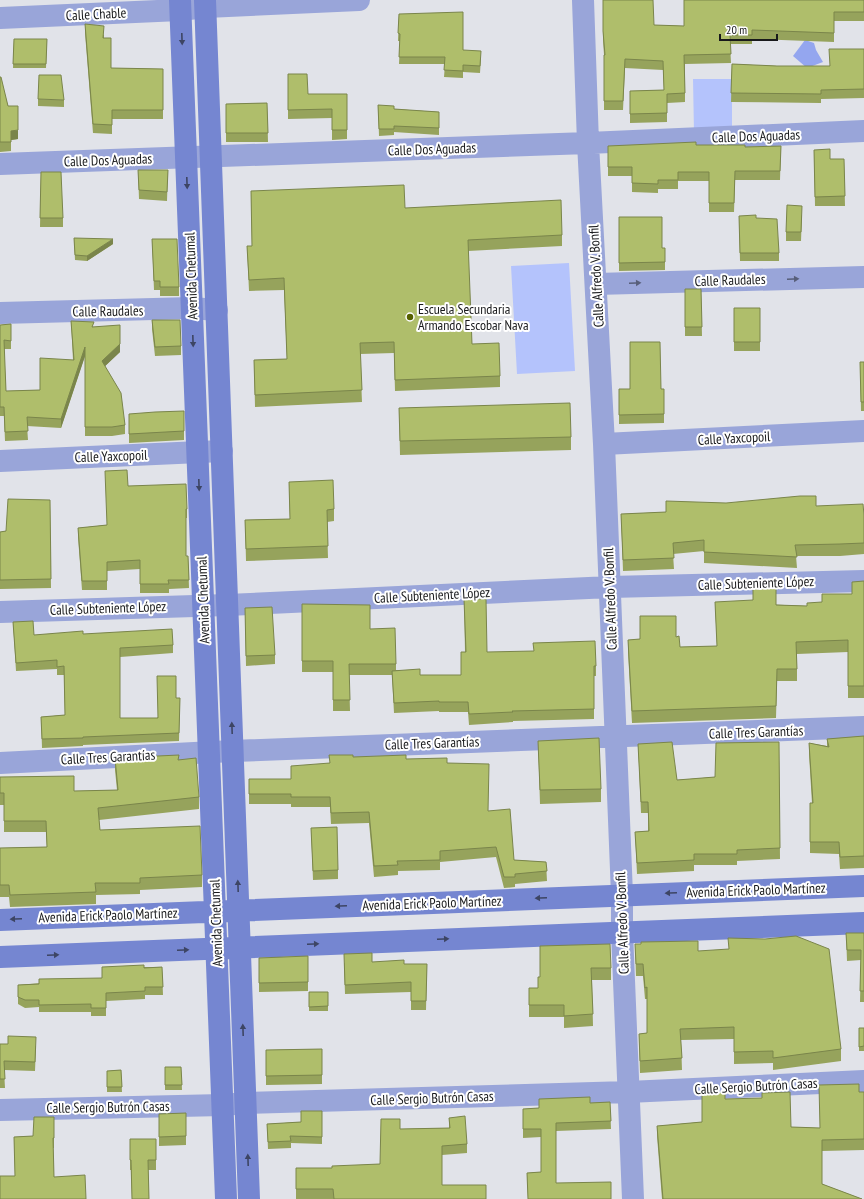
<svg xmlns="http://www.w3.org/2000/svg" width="864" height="1199" viewBox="0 0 864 1199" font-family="'PT Sans Narrow',sans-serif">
	<rect width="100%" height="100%" fill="#e1e3e9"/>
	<path fill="#b4c3fc" d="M693,79H732V129L694,133Z
		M569,263L575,371L517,374L511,266Z"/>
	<path fill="#94a6ef" d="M805,40L814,43L816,50L823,62L807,68L793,56Z"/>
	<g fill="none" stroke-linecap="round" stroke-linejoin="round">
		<path stroke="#99a5d9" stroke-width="22" d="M583,0L588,143L604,444L622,895V932L633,1199
			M0,18L180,10L206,7L359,0
			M0,164L588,143L864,131
			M596,284L864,277
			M0,313L192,308L217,310
			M604,444L864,431
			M0,461L222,451
			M0,612L227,605L610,587L864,581
			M0,763L233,751L864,727
			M0,1110L223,1105L246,1103L628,1092L864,1081"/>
		<path stroke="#7586d1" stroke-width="22" d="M180,0L226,1199
			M205,0L249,1199
			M0,920L864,886
			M0,957L864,923"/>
	</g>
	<path fill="#96a35c" d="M603,0L654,25L684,26L864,0V21H834V42L752,39V44H730L731,63L685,64V102L667,103V122L630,123V91L664,90L663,70L625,68L623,110H604V55L603,40Z
		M399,14L463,50L481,58L480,73L463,72V78L444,77L445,64H399L400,41H398Z
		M85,24L104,35V38L111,68L163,69V119H112V134L93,133L85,33Z
		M14,39H47L46,68H13Z
		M864,49V98L821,99V103L731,102L732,64L777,66H829Z
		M288,74L308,94H347V139L332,140V118L288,119Z
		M0,77L8,106L18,139L11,140V151L0,152Z
		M38,99L64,100V107L38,106Z
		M267,103L268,142H226V104Z
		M378,105L394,109L439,112V135L394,132V135L379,136Z
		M696,145L745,147L781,146L780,180H735L734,212H709V181H678V189H658V193L632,192V176H608V146Z
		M814,150L830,159H844L845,206H815Z
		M138,170H168L167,201L139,199Z
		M41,172L63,218V227H40Z
		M251,191L405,208L562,235V246L468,251L472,344L500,376V387L395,391L394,353L360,354L362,402L255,407L254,360L287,359L284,290L249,291L247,246H252Z
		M802,215L801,241H786V232Z
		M739,216L756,218L779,253V261H740Z
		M619,217L662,248H665V270L619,271Z
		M74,238L113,244L87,261L75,260Z
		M152,239L179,287V296H160V290H154Z
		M685,289H701L702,336H685Z
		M734,308H760V351H734Z
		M152,320L181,346V355L155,356L152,329Z
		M71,321L94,327L120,352L105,366L125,425V434L112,436H85V356L61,428L27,426L28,440L5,441L4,416H0V325L11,324V349H4L6,391L40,390L73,360Z
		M860,362H864V411H861Z
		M619,389H664V423L619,424Z
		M399,408L571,437V450L400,455Z
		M129,414L184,431V440L129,443Z
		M289,482L334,509V521L327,522L328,558L246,561L245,520L290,519Z
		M128,486L187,509V518H186V556H188L189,588L169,589V593H140V569L107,571V590H82L78,537V528L107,525Z
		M50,500L51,588L0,589V532L6,531Z
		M816,506L864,515V554L840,556H796L797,568L704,563V551L673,554L674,569L623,571L621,514Z
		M864,581V698H848V652L797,654V681H777L776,718L632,723L628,652V640L676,637L680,647L717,646L715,602L807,606L852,594Z
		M464,599L487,652L596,666V676H594V719L513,721V722L469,725L468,712H439V711L394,713L392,675H349L350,711H333V672H302V604L370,629L396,664V670L420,675H461L465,652Z
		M245,608L275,655V664L246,666Z
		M13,622L34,635L83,634L173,645V653L120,657V718H157L176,698H180L179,741L83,745V746L42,748L41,717L65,715L64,675H57V669L16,671Z
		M864,736V868L840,869L839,854L810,853V803H812L809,754V743L827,746V739Z
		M538,741L601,789V802L540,804Z
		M779,742L780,859L737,861V865H694V871L637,874L635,832L648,831V813H641L638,744L677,780L715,777Z
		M353,757L406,759L447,763L488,811L514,860L546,862L547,881L515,884V887L504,888L496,857L440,862V870L398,871V875L374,877L369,823L331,824L330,807H291V804H249V779H291L329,763Z
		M115,758L179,760L199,797V809L99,820L100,830L202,875V887L140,890V894L96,895V904L10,907L9,897H0V848L47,847L46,832H4V805H0V777L74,791L117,790L115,770Z
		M311,828L338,870V879L313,880Z
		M846,933H864V1002H860L861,960L847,961Z
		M635,944L841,1049V1061L773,1070V1063L734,1064V1039L681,1040L682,1070L640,1073L639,1034L647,1033V999H645L643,976H636Z
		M540,946L611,968V980H592L593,1026L564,1028V1017H529V988H538L540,977Z
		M308,956V991L259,992V958Z
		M372,962L404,964H427L426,1010H411V992L345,994L344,963Z
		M102,967H162L163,995H145V999L106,1001V1016H91V1012H39V1007L25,1008L18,1004V985L102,978Z
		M309,992L328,1006V1011H309Z
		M859,1028H864V1051H859Z
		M0,1044L36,1046L35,1071L4,1070L5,1088H0Z
		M322,1049V1084L266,1085V1050Z
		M165,1067H181L182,1090H165Z
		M121,1070L122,1092H107V1071Z
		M859,1092H864V1150L822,1151V1184L862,1199H662L657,1136V1126L702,1122L725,1099L791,1127L820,1128Z
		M610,1102L611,1129L556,1131V1183L611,1199H528L527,1173L541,1172V1137L523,1138V1109L539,1108L590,1103Z
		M322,1111V1144L291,1143V1148L268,1149L267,1124L301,1122Z
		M186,1113V1145L159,1146V1114Z
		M54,1117V1148H53L54,1177L15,1176L14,1137L33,1136Z
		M449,1118L467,1144V1153L442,1155V1185L486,1199H296V1168H332L380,1164L400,1129L449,1128Z
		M130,1139H156V1170H148L149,1199H132L131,1170H130Z"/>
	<path fill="#7a854b" d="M18,130V139L11,140V131Z
		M113,239V244L87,261V256Z
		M120,334V352L102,369V361Z
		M85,347V356L61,428V419Z"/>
	<path fill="#afbe6b" stroke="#7a854b" d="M603,0H653L654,25L684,26V0H864V12H834V33L752,30V35H730L731,54L684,55L685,93L667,94V113L630,114V91L664,90L663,61L625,59L623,101H604V55H605L603,31Z
		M463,12V50L481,51L480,66L463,65V71L444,70L445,57H399L400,34L398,33L399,14Z
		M85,24L104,26L103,38H111V68L163,69V110H112V125L93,124Z
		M14,39H47L46,64H13Z
		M829,49H864V89L821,90V94L731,93L732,64L777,66H830Z
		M288,74H307L308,94H347V130H332V109L288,110Z
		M39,75H61L64,100L38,99Z
		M0,77H1L8,106H18V130L11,131V142H0Z
		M267,103L268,133H226V104Z
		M378,105L394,106V109L439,112V128L394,126V129H379Z
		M696,142V145H745V147L781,146L780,171H735L734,203H709V172H678V180H658V184L632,183V167H608V146Z
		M830,149V159H844L845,196L815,197L814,150Z
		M138,170H168L167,192L139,190Z
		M41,172H61L63,218H40Z
		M404,185L405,208L561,200L562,235L468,240L472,344L499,343L500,376L395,380L394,342L360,343L362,390L255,395L254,360L287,359L284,278L249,280L247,246H252L251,191Z
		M787,205L802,206L801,232H786Z
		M756,215V218L777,219L779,253H740L739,216Z
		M619,217H662V248H665V262L619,263Z
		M74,238L113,239L87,256L75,255Z
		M152,239H177L179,287H160V281H154Z
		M685,289H701L702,327H685Z
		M734,308H760V342H734Z
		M152,320H180L181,346L155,347Z
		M71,321L94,322L92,327L120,325V344L102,361L121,393L125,425L112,427H85V347L61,419L27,417L28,431L5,432L4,407H0V325L11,324V341L4,340L6,391L40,390V358L74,360Z
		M630,342H660L661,389H664V414L619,415V389H630Z
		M860,362H864V402H861Z
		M570,403L571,437L400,441L399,408Z
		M184,411V431L129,434V414L155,412Z
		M127,470L128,486L186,484L187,509H186V556H188L189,580H168L169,584H140V560L107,562V581H82L78,528L107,525L105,471Z
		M333,480L334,509L327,510L328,546L246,549L245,520L290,519L289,482Z
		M800,496H816V506L863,504L864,515V543L840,544L795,545L797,557L704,552V540L673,543L674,558L623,560L621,514L666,512V501L726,503Z
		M8,499L50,500L51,579L0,580V532L6,531Z
		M864,581V686H848V640L796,642L797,669H777L776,706L632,711L628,640L640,639V616H676V637L679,636L680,647L717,646L715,602L753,600V589L776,588V605L807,606V603L822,602V594H852V582Z
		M464,599H486L487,652L534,651L533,643L595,641L596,666H594V709L512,711L513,712L469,714L468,702H439V701L394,703L392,671L420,669V675H461V652H466Z
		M302,604L370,605V629L395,628L396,664H349L350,700H333V661H302Z
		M272,607L275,655L246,656L245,608Z
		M33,621L34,635L83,631V634L172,629L173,645L120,648V718H158L157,676H176V698H180L179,733L83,737V738L42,739L41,717L65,715L64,666L57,667V660L16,663L13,622Z
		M864,736V856L840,857L839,842H810V803H813L809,743L829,747L827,739Z
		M599,738L601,789L540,790L538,741Z
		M672,742L677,780L715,777L716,743L779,742L780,848L737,850V854H694V860L637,863L635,832L649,831L648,802H641L638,744Z
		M179,755L178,760L196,758L199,797L98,808L100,830L200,826L202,875L140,878V883H95L96,892L10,895L9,885H0V848L47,847L46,821H4V793H0V777L74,776V791L118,790L115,758Z
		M329,755H353V757L406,755V759L447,758V763L489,764L488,811L510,809L514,860L546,862L547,871L515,874V877H504L496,847L440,851V860L397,861L398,865L374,866L369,812L331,813L330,797H291V794H249V779H291V766L330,763Z
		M337,827L338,870L313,871L311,828Z
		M846,933H864V991H860L861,950H847Z
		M796,936L829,949L841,1049L773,1058V1051L734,1052V1027L680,1029L682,1058L640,1061L639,1034L647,1033V987L645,988L643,964H636L635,944H641V942L698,941V951L729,949L728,938L765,939Z
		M610,944L611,968H591L593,1014L564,1016V1005H529V988H538V977H540V946Z
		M372,953V962L404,960V964H427L426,1001H411V982L345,985L344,954Z
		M308,956V982L259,983V958Z
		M144,965V968L162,967L163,987H145V991L106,993V1008H91V1004L39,1005V1000H25L18,997V985L39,984V979L102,978V967Z
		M309,992H328V1006L309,1007Z
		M859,1028H864V1046L859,1047Z
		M8,1036L36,1037L35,1062L4,1061L5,1079H0V1044H8Z
		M322,1049V1075L266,1076V1050Z
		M165,1067H181L182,1085H165Z
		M121,1070L122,1087H107V1071Z
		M859,1084V1092H864V1139L822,1140V1184L862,1199H663L657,1126L702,1122V1092L725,1093V1099L762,1098V1093L790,1092L791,1127L820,1128L819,1085Z
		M590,1097V1103L610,1102L611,1121L556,1123V1183L611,1182V1199H528L527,1173L541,1172V1129H523V1109L539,1108V1099Z
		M301,1111H322V1137L290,1136L291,1141L268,1142L267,1124L301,1122Z
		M186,1113V1136L159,1137V1114Z
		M465,1116L467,1144L442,1146V1185H486V1199H334L333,1189H296V1168H332V1166L380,1164L381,1119H400V1129L450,1128L449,1118Z
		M34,1117H54V1138H53L54,1177L85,1175L86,1199H0V1176H15L14,1137L33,1136Z
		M130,1139H156V1160H148L149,1199H132L131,1160H130Z"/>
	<defs><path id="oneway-solid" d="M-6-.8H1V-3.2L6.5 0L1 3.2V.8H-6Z"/></defs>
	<g fill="#3d4564">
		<use href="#oneway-solid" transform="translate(182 39) rotate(88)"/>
		<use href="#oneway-solid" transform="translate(187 183) rotate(88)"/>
		<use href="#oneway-solid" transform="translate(193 341) rotate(88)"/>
		<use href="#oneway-solid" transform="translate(199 485) rotate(88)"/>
		<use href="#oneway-solid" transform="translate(232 728) rotate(-92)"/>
		<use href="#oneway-solid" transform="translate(238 886) rotate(-92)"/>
		<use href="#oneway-solid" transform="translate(671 893) rotate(178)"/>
		<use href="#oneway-solid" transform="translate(541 898) rotate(178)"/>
		<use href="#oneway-solid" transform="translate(341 906) rotate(178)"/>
		<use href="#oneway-solid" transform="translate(16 919) rotate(178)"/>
		<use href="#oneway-solid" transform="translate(443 939) rotate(-2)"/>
		<use href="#oneway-solid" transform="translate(313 944) rotate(-2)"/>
		<use href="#oneway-solid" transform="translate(183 950) rotate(-2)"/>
		<use href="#oneway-solid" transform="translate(53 955) rotate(-2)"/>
		<use href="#oneway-solid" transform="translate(243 1030) rotate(-92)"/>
		<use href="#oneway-solid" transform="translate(248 1160) rotate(-92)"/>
	</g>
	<g fill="#585f7a">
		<use href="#oneway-solid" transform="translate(793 279) rotate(-2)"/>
		<use href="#oneway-solid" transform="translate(635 283) rotate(-2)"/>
	</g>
	<circle fill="#566100" stroke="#fff" stroke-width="1.5" cx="410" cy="317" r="4"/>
	<g text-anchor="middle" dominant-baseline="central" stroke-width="4" stroke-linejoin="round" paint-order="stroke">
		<g font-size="14" fill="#18191b" stroke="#fff">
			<text transform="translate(96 14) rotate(-3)">Calle Chable</text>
			<text transform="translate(756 136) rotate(-2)">Calle Dos Aguadas</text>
			<text transform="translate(432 149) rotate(-2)">Calle Dos Aguadas</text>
			<text transform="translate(108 160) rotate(-2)">Calle Dos Aguadas</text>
			<text transform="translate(191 276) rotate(-92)">Avenida Chetumal</text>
			<text transform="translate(596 276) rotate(-93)">Calle Alfredo V. Bonfil</text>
			<text transform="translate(730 280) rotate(-2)">Calle Raudales</text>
			<text transform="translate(108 311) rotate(-1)">Calle Raudales</text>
			<text transform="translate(734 438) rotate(-3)">Calle Yaxcopoil</text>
			<text transform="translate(111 456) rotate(-2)">Calle Yaxcopoil</text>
			<text transform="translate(756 583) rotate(-2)">Calle Subteniente López</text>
			<text transform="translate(432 595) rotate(-3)">Calle Subteniente López</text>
			<text transform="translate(610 599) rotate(-92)">Calle Alfredo V. Bonfil</text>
			<text transform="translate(203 600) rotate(-92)">Avenida Chetumal</text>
			<text transform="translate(108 608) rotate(-2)">Calle Subteniente López</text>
			<text transform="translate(756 732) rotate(-2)">Calle Tres Garantías</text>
			<text transform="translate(432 743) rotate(-2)">Calle Tres Garantías</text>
			<text transform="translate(108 757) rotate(-3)">Calle Tres Garantías</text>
			<text transform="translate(756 890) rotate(-2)">Avenida Erick Paolo Martínez</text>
			<text transform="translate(432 903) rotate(-2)">Avenida Erick Paolo Martínez</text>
			<text transform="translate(108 915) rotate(-2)">Avenida Erick Paolo Martínez</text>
			<text transform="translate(216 923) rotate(-92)">Avenida Chetumal</text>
			<text transform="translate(622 923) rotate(-92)">Calle Alfredo V. Bonfil</text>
			<text transform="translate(756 1086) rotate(-3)">Calle Sergio Butrón Casas</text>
			<text transform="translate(432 1098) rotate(-2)">Calle Sergio Butrón Casas</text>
			<text transform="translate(108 1107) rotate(-1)">Calle Sergio Butrón Casas</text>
		</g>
		<g font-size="14" fill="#18191b" stroke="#fff" text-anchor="start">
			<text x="418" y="309">Escuela Secundaria<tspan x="418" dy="16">Armando Escobar Nava</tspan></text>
		</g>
	</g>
	<path d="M720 34v6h57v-6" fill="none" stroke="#18191b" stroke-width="2"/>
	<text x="726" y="34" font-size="12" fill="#18191b" stroke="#ffffff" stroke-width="3" paint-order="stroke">20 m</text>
</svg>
